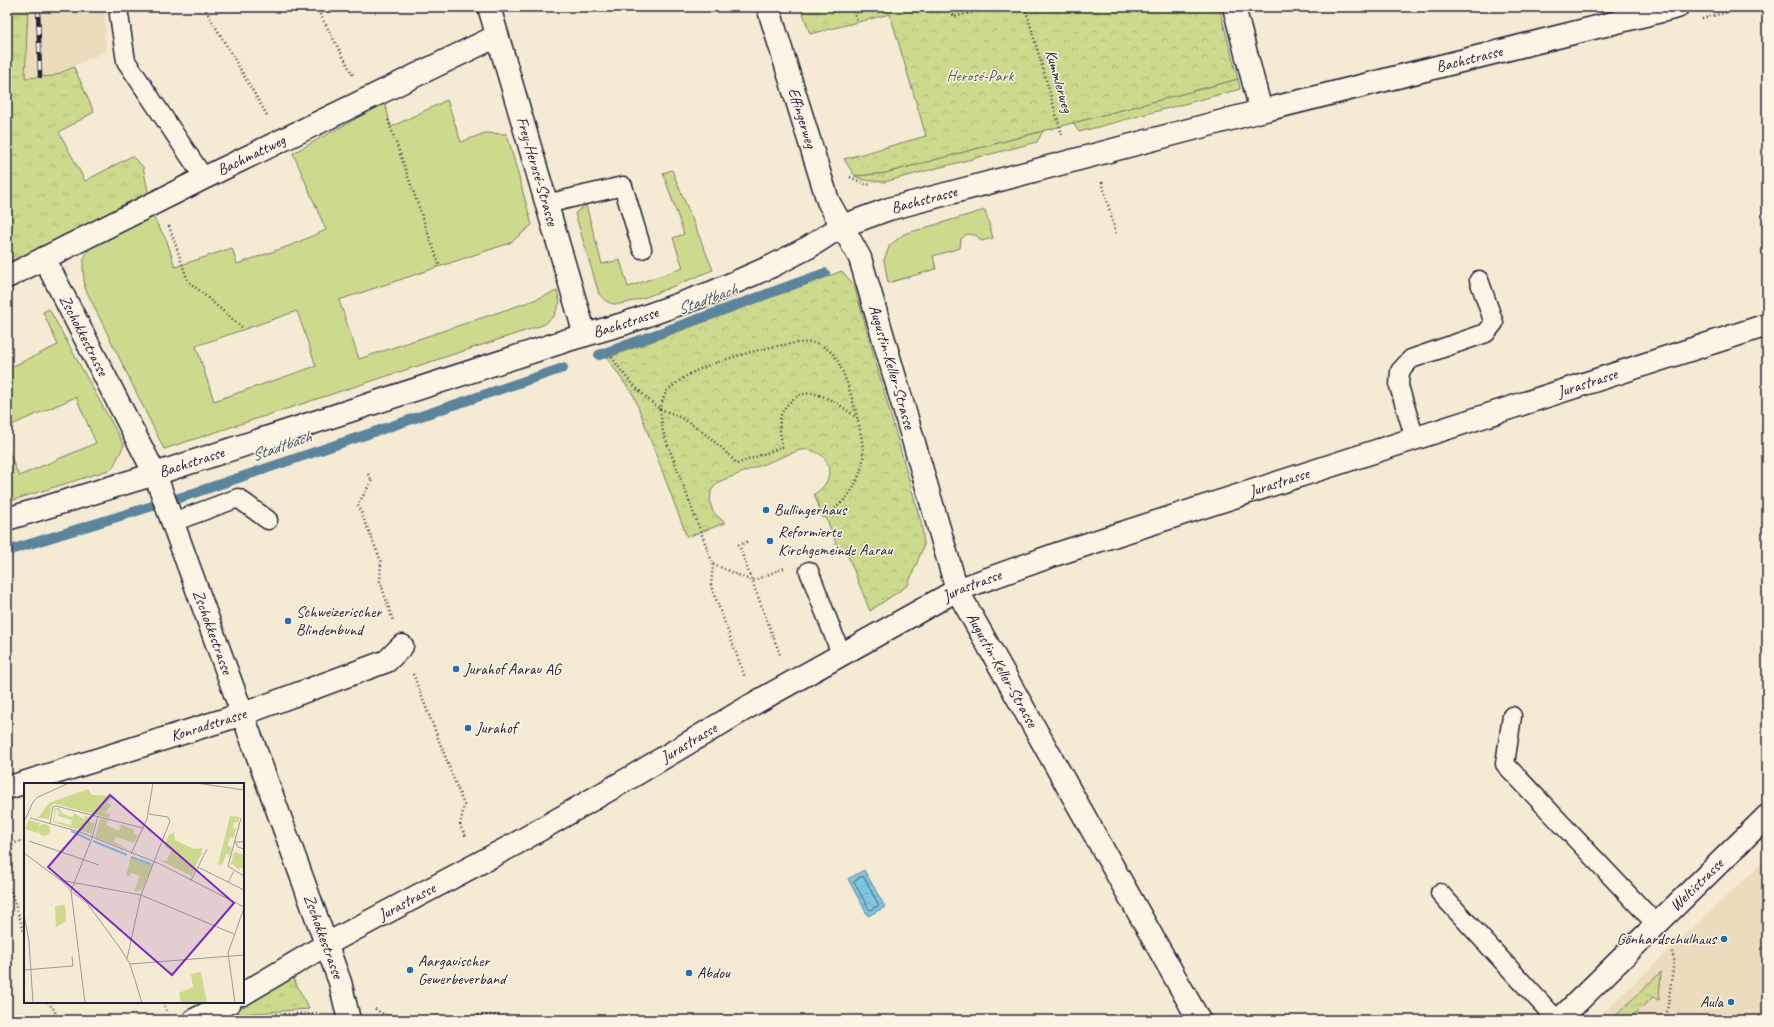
<svg xmlns="http://www.w3.org/2000/svg" width="1774" height="1027" viewBox="0 0 1774 1027" font-family="Caveat,sans-serif">
	<defs>
		<pattern id="grass-tufts" width="24" height="20" patternUnits="userSpaceOnUse"><rect width="24" height="20" fill="#cdda8e"/><path d="M3 7l-1-3M5 7V3M7 7l1-3M15 17l-1-3M17 17v-4M19 17l1-3" fill="none" stroke="#b0bb7b"/></pattern>
		<pattern id="park-crowns" width="20" height="18" patternUnits="userSpaceOnUse"><rect width="20" height="18" fill="#cdda8e"/><path d="M2 6a3 3 0 1 1 6 0M12 15a3 3 0 1 1 6 0" fill="none" stroke="#b0bb7b"/></pattern>
		<pattern id="water-waves" width="16" height="10" patternUnits="userSpaceOnUse"><rect width="16" height="10" fill="#7fc7df"/><path d="M0 5q4-4 8 0t8 0" fill="none" stroke="#6dabc0"/></pattern>
	</defs>
	<rect width="100%" height="100%" fill="#f5ead3"/>
	<filter id="ink" filterUnits="userSpaceOnUse"><feTurbulence type="fractalNoise" baseFrequency=".025" numOctaves="2"/><feDisplacementMap in="SourceGraphic" scale="8" xChannelSelector="R" yChannelSelector="G"/><feConvolveMatrix kernelMatrix="1 2 1 2 8 2 1 2 1" color-interpolation-filters="sRGB"/></filter>
	<g filter="url(#ink)">
		<path fill="#ecdcbe" d="M28,7H105L106,51L53,76L25,78Z
			M1767,858V1020H1595Z"/>
		<path fill="url(#grass-tufts)" stroke="#787e64" d="M7,7H28L25,78L53,76L74,67L94,112L59,132L85,181L132,156L143,167L149,196L7,266Z
			M1238,79L1240,89L1079,132L1073,123Z
			M1043,131L1037,142L884,182L864,180L855,176L885,173Z
			M1661,972L1659,1000L1653,997L1628,1020H1611Z
			M293,978L309,1009L240,1014L234,1009Z"/>
		<path fill="url(#park-crowns)" stroke="#787e64" d="M801,7H1219L1238,79L885,173L855,176L844,159L926,136L890,14L810,34Z
			M842,271L854,285L922,526L924,545L908,585L870,611L846,551L837,546L826,517L823,518L814,494C840,480 830,446 800,450L718,482L711,491L710,502L713,512L725,523L687,537L634,396L607,358Z"/>
		<path fill="#cdda8e" stroke="#787e64" fill-rule="evenodd" d="M447,100L461,142L485,133L507,134L532,225L510,243L339,300L359,359L529,302L557,291L560,302L554,316L543,325L164,449L85,288C83,269 79,256 96,243L153,217L167,241L175,267L232,248L237,264L289,246L326,230L293,153L385,103L391,127ZM297,311L316,366L214,401L196,346Z
			M672,170L713,270C694,277 630,307 614,304C607,303 603,299 599,294L575,213L586,205L602,264L620,260L628,287L683,268L673,238L684,234L663,173Z
			M985,210L993,238L981,241L976,235L967,234L961,239L960,248L933,256L936,269L888,283L884,260L890,245L904,234Z
			M49,309L124,445L112,469L7,502V448L19,476L96,443L76,397L7,427V365L9,368L58,345L43,312Z"/>
		<path fill="url(#water-waves)" stroke="#5a859d" d="M864,870L885,907L868,916L848,879Z"/>
		<g fill="none" stroke-linecap="round" stroke-linejoin="round">
			<path stroke="#47647d" stroke-width="1" d="M861,877H864L878,904V906L871,910L869,909L854,882Z"/>
			<path stroke="#5a859d" stroke-width="10" d="M599,355L825,273
				M7,551L185,496L563,368"/>
			<g stroke="#22223b" stroke-width="21">
				<path id="lane" d="M119,15L126,61L204,178
					M546,204L623,186L642,249
					M1415,439L1399,386L1400,371L1411,359L1486,333L1494,323L1479,280
					M173,522L238,498L268,520
					M809,571L841,654
					M1512,716L1505,764L1657,925
					M1440,893L1557,1020"/>
			</g>
			<g stroke="#22223b" stroke-width="25">
				<g id="street">
					<path id="s1" d="M489,7L585,335"/>
					<path id="s2" d="M768,7L828,201L860,258L957,590L1199,1020"/>
					<path d="M1234,7L1261,111"/>
					<path id="s3" d="M44,258L155,474L340,982L349,1020"/>
					<path id="s4" d="M7,277L204,178L497,36"/>
					<path id="s5" d="M7,519L155,474L568,340L623,324L713,292L772,266L809,247L842,226L889,209L1261,111L1677,7"/>
					<path id="s6" d="M7,788L243,714L387,661L402,646"/>
					<path id="s7" d="M243,994L327,944L517,843L633,776L755,703L957,590L1057,554L1767,325"/>
					<path d="M194,1020L230,1002"/>
					<path id="s8" d="M1559,1020L1767,816"/>
				</g>
			</g>
			<path stroke="#22223b" stroke-width="2.5" stroke-dasharray="1 3" stroke-linecap="butt" d="M204,7L268,117
				M316,7L353,75
				M853,7L857,22
				M951,7L954,17L992,7
				M1025,7L1062,135
				M1702,19L1746,7
				M388,120L440,267
				M850,177L865,184L871,185
				M1102,182L1116,234
				M169,226L188,281L244,329
				M612,357C623,376 642,395 660,409L663,432L713,564L711,586L745,677
				M368,474L372,480L358,505L381,561L380,581L393,621
				M828,513C847,502 860,482 863,459C866,441 845,365 832,353C829,350 823,346 819,344C796,336 709,362 688,375C681,379 674,385 668,390C664,394 662,403 660,409C690,419 716,440 737,464L782,447C781,438 779,428 780,419C781,413 785,407 789,403C809,380 839,404 857,418
				M747,542L739,545L752,581L784,568
				M713,564L752,581L781,657
				M413,674L464,805L460,826L467,838
				M7,851C11,845 17,840 25,841
				M7,880L25,934
				M48,1002L55,1011L56,1020
				M163,1002L167,1012L168,1011
				M375,1009L385,1015L438,1017V1020
				M264,1015L319,1013
				M438,1017L492,1015L522,1020
				M1666,1020L1674,960L1671,949"/>
			<use href="#lane" stroke="#fcf5e5" stroke-width="18"/>
			<use href="#street" stroke="#fcf5e5" stroke-width="22"/>
			<g stroke="#22223b" stroke-width="4.5">
				<path id="rail" d="M38,7L40,76"/>
			</g>
			<use href="#rail" stroke="#fcf5e5" stroke-width="3" stroke-dasharray="9" stroke-linecap="butt"/>
		</g>
	</g>
	<g fill="#1f6fb2" stroke="#fcf5e5" stroke-width="1.5">
		<circle cx="766" cy="510" r="4"/>
		<circle cx="770" cy="541" r="4"/>
		<circle cx="288" cy="621" r="4"/>
		<circle cx="456" cy="669" r="4"/>
		<circle cx="468" cy="728" r="4"/>
		<circle cx="1724" cy="939" r="4"/>
		<circle cx="410" cy="970" r="4"/>
		<circle cx="689" cy="973" r="4"/>
		<circle cx="1731" cy="1002" r="4"/>
	</g>
	<g text-anchor="middle" dominant-baseline="central" stroke-width="3" stroke-linejoin="round" paint-order="stroke">
		<g font-size="16" fill="#22223b" stroke="#fcf5e5">
			<text stroke="none"><textPath href="#s5" startOffset="1536">Bachstrasse</textPath></text>
			<text transform="translate(1059 81) rotate(74)">Kummlerweg</text>
			<text stroke="none"><textPath href="#s2" startOffset="116">Effingerweg</textPath></text>
			<text stroke="none"><textPath href="#s4" startOffset="273">Bachmattweg</textPath></text>
			<text stroke="none"><textPath href="#s1" startOffset="171">Frey-Herosé-Strasse</textPath></text>
			<text stroke="none"><textPath href="#s5" startOffset="973">Bachstrasse</textPath></text>
			<text stroke="none"><textPath href="#s5" startOffset="649">Bachstrasse</textPath></text>
			<text stroke="none"><textPath href="#s3" startOffset="87">Zschokkestrasse</textPath></text>
			<text stroke="none"><textPath href="#s2" startOffset="382">Augustin-Keller-Strasse</textPath></text>
			<text stroke="none"><textPath href="#s7" startOffset="1484">Jurastrasse</textPath></text>
			<text stroke="none"><textPath href="#s5" startOffset="193">Bachstrasse</textPath></text>
			<text stroke="none"><textPath href="#s7" startOffset="1160">Jurastrasse</textPath></text>
			<text stroke="none"><textPath href="#s7" startOffset="836">Jurastrasse</textPath></text>
			<text stroke="none"><textPath href="#s3" startOffset="411">Zschokkestrasse</textPath></text>
			<text stroke="none"><textPath href="#s2" startOffset="706">Augustin-Keller-Strasse</textPath></text>
			<text stroke="none"><textPath href="#s6" startOffset="211">Konradstrasse</textPath></text>
			<text stroke="none"><textPath href="#s7" startOffset="512">Jurastrasse</textPath></text>
			<text stroke="none"><textPath href="#s8" startOffset="193">Weltistrasse</textPath></text>
			<text stroke="none"><textPath href="#s7" startOffset="188">Jurastrasse</textPath></text>
			<text stroke="none"><textPath href="#s3" startOffset="735">Zschokkestrasse</textPath></text>
		</g>
		<g font-size="16" fill="#555954" stroke="#fcf5e5">
			<text x="980" y="76">Herosé-Park</text>
		</g>
		<g font-size="16" fill="#22223b" stroke="#fcf5e5" text-anchor="start">
			<text x="774" y="510">Bullingerhaus</text>
			<text x="778" y="532">Reformierte<tspan x="778" dy="18">Kirchgemeinde Aarau</tspan></text>
			<text x="296" y="612">Schweizerischer<tspan x="296" dy="18">Blindenbund</tspan></text>
			<text x="464" y="669">Jurahof Aarau AG</text>
			<text x="476" y="728">Jurahof</text>
			<text x="1716" y="939" text-anchor="end">Gönhardschulhaus</text>
			<text x="418" y="961">Aargauischer<tspan x="418" dy="18">Gewerbeverband</tspan></text>
			<text x="697" y="973">Abdou</text>
			<text x="1723" y="1002" text-anchor="end">Aula</text>
		</g>
		<g font-size="17" font-style="italic" fill="#3e546c" stroke="#fcf5e5">
			<text transform="translate(707 299) rotate(-20)">Stadtbach</text>
			<text transform="translate(281 446) rotate(-19)">Stadtbach</text>
		</g>
	</g>
	<g transform="translate(24 783)">
		<rect width="220" height="220" fill="#f5ead3"/>
		<path d="M64,6L68,12L90,13L83,19L87,22L81,30L86,31L85,35L32,21L28,22L25,36L14,35L25,20ZM41,122L42,138L32,144L31,123Z" fill="#cdda8e"/>
		<path d="M5,37L16,40L13,50L1,46ZM14 47a6 6 0 1 1 12 0a6 6 0 1 1-12 0ZM150,49L151,57L170,66L179,65L177,70L179,71L176,73L168,93L135,77L143,78L147,67L141,64L144,53ZM107,74L129,82L118,106L114,108H110L116,93L107,90L105,93L102,92Z" fill="#cdda8e"/>
		<path d="M31,25H35L38,30L45,33L49,34L50,30L60,36L61,33L66,34L65,39L69,40L71,37L68,51L29,39ZM32,27L35,28L34,33L48,37L47,42L30,38ZM206,33L216,34L214,40L210,39L209,45L212,46L210,55L206,54L204,63L208,65L206,72L202,71L198,82L194,81ZM76,36L84,37L82,42L95,48L97,41L111,47L110,50L114,53L110,60L92,54L90,59L107,68L71,54ZM210,69L220,72V86L216,84L215,87L208,81L206,83ZM177,189L183,220H157L155,210L169,204L167,191Z" fill="#cdda8e" fill-rule="evenodd"/>
		<path fill="none" stroke="#7fc7df" stroke-width="2" d="M47,48L66,57M69,58L103,72M107,74L127,81"/>
		<path fill="none" stroke="#a19a96" stroke-width="1" d="M172,0L220,7M74,33L68,55L47,108L63,120L96,165L106,181L118,220M6,35L56,49L136,81L220,124M217,35L204,83L220,93M0,39L9,19L14,14L45,0M26,40L29,24L32,23L119,45M5,58L75,82M220,59H211L214,64L220,66M0,70L39,99L47,108L61,220M107,71L123,36L129,0M174,84L183,66M36,97L117,112L210,151M167,97L174,84L220,107M204,99L210,88M0,132L5,158L9,220M103,176L117,112L146,38L144,34L125,31M106,181L220,172M0,187L49,183L48,173M211,220L204,170L220,125"/>
		<path fill="#7b2cbf" fill-opacity="0.15" stroke="#7b2cbf" stroke-width="2" d="M86,12L210,120L148,192L24,84Z"/>
		<rect width="220" height="220" fill="none" stroke="#22223b" stroke-width="2"/>
	</g>
	<rect width="1774" height="1027" fill="none" stroke="#fcf5e5" stroke-width="24"/>
	<rect x="12" y="12" width="1750" height="1003" fill="none" stroke="#22223b" stroke-width="1.5" filter="url(#ink)"/>
</svg>
